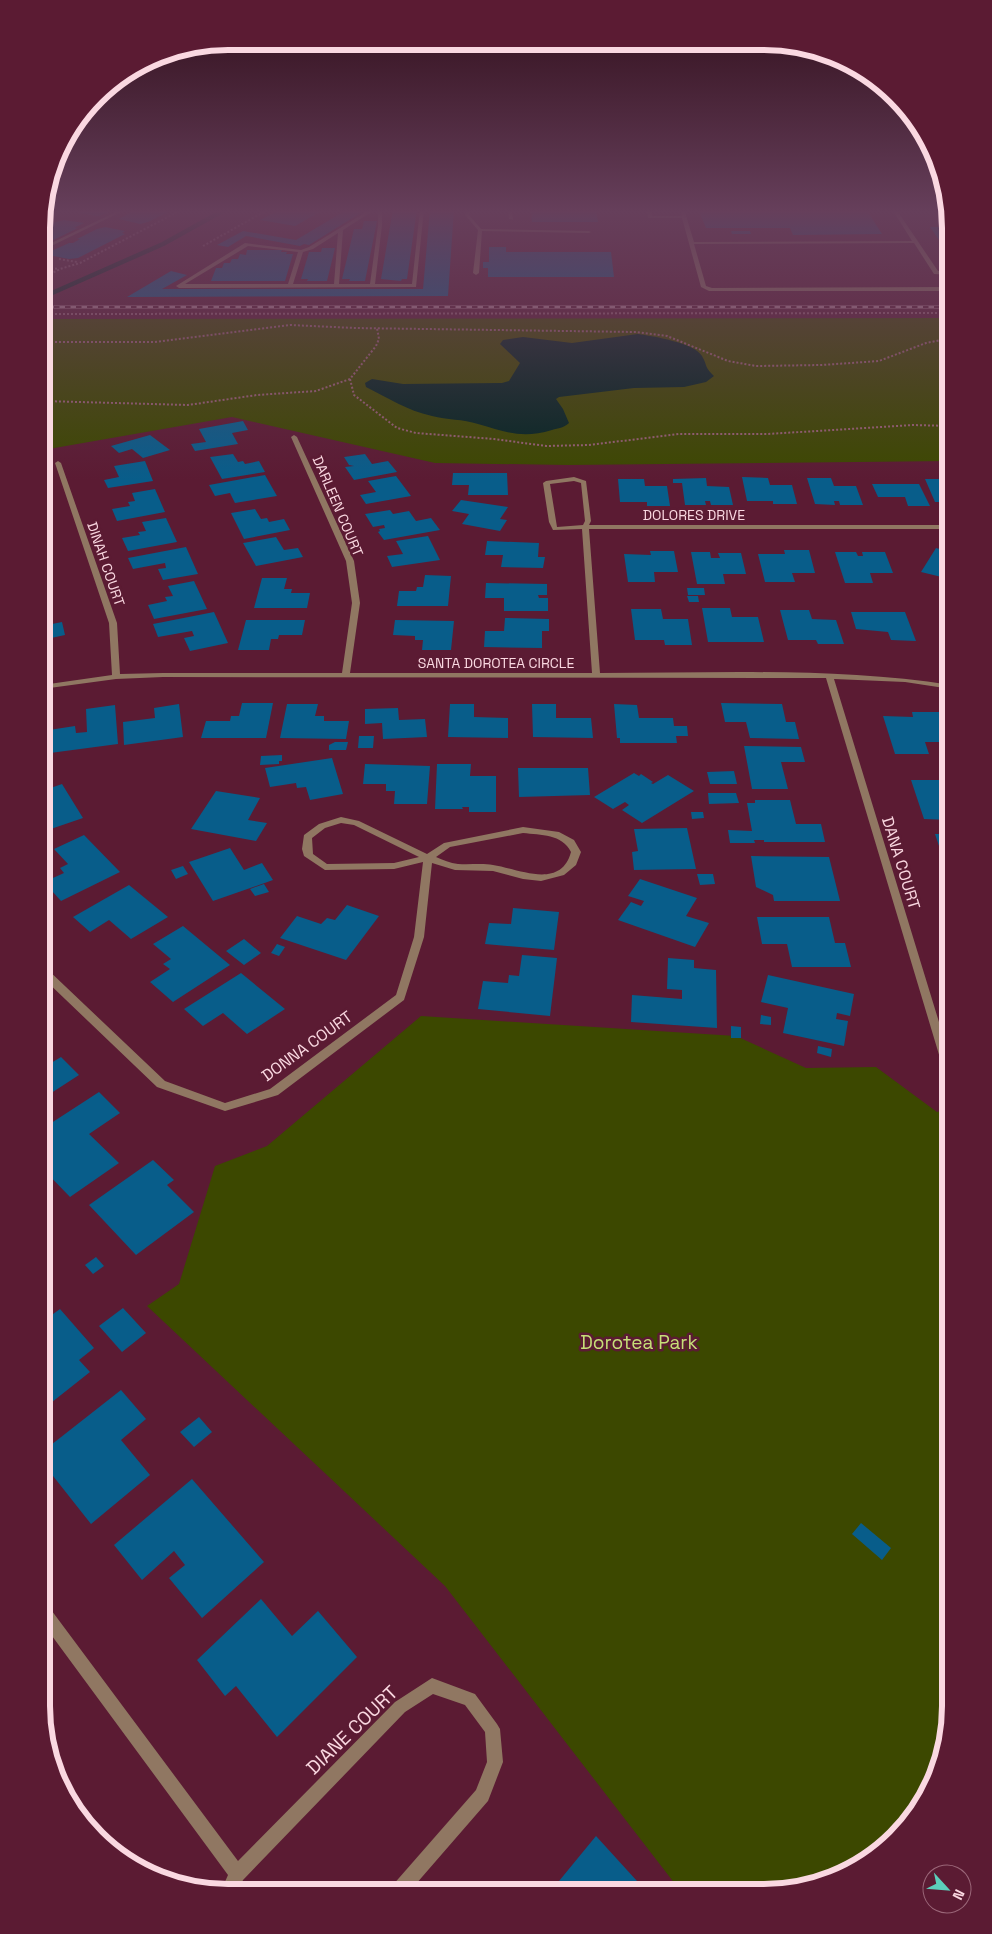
<svg xmlns="http://www.w3.org/2000/svg" width="992" height="1934" viewBox="0 0 992 1934" font-family="'Space Grotesk',sans-serif">
	<rect width="100%" height="100%" fill="#5b1b33"/>
	<path fill="#3c4800" d="M951,318V461L568,465L435,463L232,417L43,450V319Z
		M421,1016L736,1036L806,1068L876,1067L937,1112L950,1108V1718L937,1777L912,1820L868,1861L823,1883L764,1893H682L445,1586L147,1306L179,1284L215,1166L267,1146Z"/>
	<path fill="#032621" d="M638,334C652,336 695,343 702,356C708,367 704,366 714,376L706,382L684,387L634,388L559,397L556,399L563,409L569,423C563,428 559,428 552,430C522,439 506,432 478,424C463,419 447,420 432,416C406,410 390,399 366,387L365,383L372,379L403,384L502,383L509,381L520,363L500,344L503,340L523,337L572,343Z"/>
	<g fill="none" stroke-linecap="round" stroke-linejoin="round">
		<path stroke="#032621" stroke-width="4.5" d="M43,297L163,244L226,209"/>
	</g>
	<path fill="#085d8a" d="M75,209H118L98,216L79,213L83,211Z
		M142,209H174L148,222L140,224L119,219L133,211Z
		M281,209H325L295,226L260,220Z
		M348,209H367L309,245L304,244L300,246L246,236L228,247L217,245L243,231L296,240Z
		M393,209H417L407,279H402L401,281L381,279Z
		M430,209H454L448,296L127,297L171,271L187,275L162,289H423Z
		M531,209H596L598,222H532Z
		M698,209H866L882,234L793,235L790,228H706Z
		M936,209H948L951,228V257L930,227H950Z
		M64,220L84,223L74,228H78L43,245V225Z
		M364,221H377L365,281H349L350,279H342L354,229H362Z
		M105,227L125,231L122,233L125,234L78,258L69,259L48,255L50,254L47,253L69,243H73L80,239H77L97,229Z
		M731,231H750L751,234H732Z
		M489,247H506V252H611L614,277H488V268H483V262H489Z
		M322,248H335L327,281H307L308,279H301L309,252H321Z
		M247,250H282L281,252H287L286,254H293L285,281H211L216,268H222L224,263H230L232,259H238L240,254L246,255Z
		M243,421L248,430L232,433L238,444L195,451L191,444L206,442L199,429Z
		M150,435L170,450L143,458L132,449L119,453L111,446Z
		M233,454L238,462L243,461L245,464L259,461L265,472L222,479L210,457Z
		M365,454L372,464L388,461L397,472L354,480L345,467L354,466L349,465L344,457Z
		M145,461L153,481L108,488L104,480L119,477L114,466Z
		M453,473H507L508,495H468L469,485H452Z
		M265,475L277,496L235,503L230,493L215,496L209,485Z
		M396,476L411,496L366,504L360,495L376,492L368,481Z
		M742,477L768,478L770,485H792L797,504H773V501H747Z
		M706,478L707,486L729,487L733,505H711L710,501H705L706,505H685L682,483H673V479Z
		M807,478H831L834,486H856L863,505H840L839,501H834L835,505L815,504Z
		M618,479H644L645,486H667L670,506H647V502H620Z
		M925,479H951V502H935Z
		M872,484H919L930,506H908L905,497H878Z
		M155,489L165,512L117,521L112,509L130,506L128,502L135,501L132,493Z
		M461,500L508,507L500,519L507,520L500,531L462,524L469,514L452,511Z
		M255,509L261,519L267,518L269,522L284,519L290,530L244,539L231,513Z
		M390,510L393,514L409,511L416,521L431,518L440,530L384,540L378,532L380,531L379,529L385,528L384,525L373,527L365,514Z
		M166,518L177,542L128,551L122,538L140,535L138,532L146,531L142,522Z
		M428,536L440,560L392,567L387,556L403,554L396,541Z
		M276,537L284,550L298,548L303,557L256,566L243,543Z
		M487,541L539,543L538,557H545L543,568L501,567L503,555H485Z
		M186,547L198,574L163,580L158,569L166,568L165,563L133,569L128,558Z
		M936,548L951,552L950,579L921,572Z
		M784,550H809L815,573H792L795,582H765L758,554H785Z
		M650,551H674L678,572H654L655,582H628L624,554L651,555Z
		M691,552H710L711,558H720L718,553H741L746,574H723L725,584H697Z
		M835,552H856L858,556H863L862,552H885L893,573H870L873,583H845Z
		M425,575L451,576L448,606H397L399,591H416L417,587H423Z
		M262,578H287L284,589H292L291,593H310L307,608H254Z
		M194,581L207,609L154,619L148,605L167,601L165,597L173,596L168,586Z
		M50,583L53,594L42,596V585Z
		M486,583L547,584V595H538L539,598H548V611H504V598H485Z
		M687,588H704L705,595H688Z
		M687,596H698L699,602H689Z
		M50,597L52,609L42,611V599Z
		M702,608H730L732,617H758L764,642H708Z
		M631,609H661L663,619H688L692,645H665L664,640H635Z
		M780,610H809L812,619L836,620L844,644H818L816,640H788Z
		M214,612L228,643L190,651L184,638L194,636L192,631L158,637L153,624Z
		M851,612H905L916,641L891,640L888,632L856,629Z
		M505,618L549,619V631H542V648L484,647L485,631H504Z
		M246,620H305L302,635H279L278,639H271L269,650H238Z
		M395,620L454,621L451,650H422L423,640H415V636L393,635Z
		M62,622L65,635L42,640V626Z
		M242,703H273L266,738H201L206,721H230L231,716H239Z
		M721,703L782,704L786,722H795L799,739L750,738L746,722H725Z
		M179,704L183,737L124,745L123,722L155,718L154,708Z
		M287,704H318L315,716H324V721H349L346,739L280,738Z
		M450,704H474V717L508,718V738L448,737Z
		M532,704H556V718H591L593,738L533,737Z
		M614,704L637,705L639,718H673L674,726H687L688,736H676L677,743H620V738H617Z
		M115,705L118,744L50,753L49,730L75,726L76,733L87,732L86,709Z
		M398,708L399,720L425,719L427,737L383,739L382,723L365,724V709Z
		M912,712H940L951,742H925L929,754H895L883,716L913,717Z
		M359,736H374L373,748H358Z
		M335,742H348L346,750H329V745Z
		M744,746L801,747L805,762H781L788,789H752Z
		M282,755V761H279V764L260,765L261,756Z
		M332,758L343,794L310,800L306,787L297,788L296,783L270,787L265,768Z
		M365,764L430,766L427,804H394L395,791H386V784H363Z
		M437,764H471L470,776H496V812H469V807H462L463,809H435Z
		M518,768H588L590,795L519,797Z
		M734,771L737,784H710L707,772Z
		M634,773L639,776L641,774L653,782L651,783L653,784L668,775L694,791L642,823L622,810L629,805L625,802L613,809L594,797Z
		M911,780H951V820L924,819Z
		M62,784L83,818L42,832V791Z
		M216,791L260,798L248,820L267,823L256,841L191,829Z
		M708,793H736L739,803L709,804Z
		M755,800H790L796,824H821L825,842H764V840H754L755,843H730L728,830L752,831L747,803H755Z
		M691,812H703L704,818L692,819Z
		M687,828L696,869L634,870L632,852L638,851L634,829Z
		M935,834H951V852H941Z
		M84,835L120,872L61,901L44,882L64,873L60,868L68,864L54,849Z
		M230,848L244,870L262,863L273,880L213,901L189,862Z
		M751,856L829,857L840,901H774L773,895L756,887Z
		M183,866L188,874L176,879L171,870Z
		M697,874H713L715,884L700,885Z
		M640,879L697,898L686,916L709,923L695,947L618,920L631,902L641,906L644,901L628,896Z
		M264,884L269,892L255,896L250,889Z
		M129,885L168,917L131,939L109,920L90,932L73,917Z
		M347,905L379,916L346,960L280,938L297,916L321,924L327,918L335,920Z
		M513,908L559,912L554,950L485,944L489,923L511,924Z
		M757,917H829L835,943H845L851,967H792L787,944H762Z
		M183,926L230,965L173,1002L150,982L170,969L163,964L171,959L153,944Z
		M244,939L261,953L244,965L226,951Z
		M277,944L285,947L279,956L271,953Z
		M522,955L557,958L550,1016L478,1009L483,981L508,983L509,975L519,976Z
		M668,958L694,960V968L716,970L717,1028L631,1022L632,995L682,999V990L667,989Z
		M241,973L285,1009L247,1034L223,1013L203,1026L184,1009Z
		M768,975L854,994L850,1016L837,1013L836,1019L848,1021L844,1046L783,1033L788,1008L761,1002Z
		M761,1015L771,1017V1025L760,1024Z
		M731,1026L741,1027V1038H731Z
		M42,1045L52,1055L42,1062Z
		M818,1046L832,1049L831,1057L817,1053Z
		M61,1057L79,1075L42,1099V1063L46,1066Z
		M99,1092L120,1113L89,1134L119,1163L70,1197L42,1168V1129Z
		M153,1160L174,1180L167,1185L194,1212L136,1255L89,1205Z
		M96,1257L104,1266L93,1274L85,1265Z
		M123,1308L146,1333L122,1352L99,1326Z
		M60,1309L94,1348L79,1360L90,1372L42,1410V1322Z
		M121,1390L146,1419L121,1440L150,1475L91,1524L42,1462V1452Z
		M199,1417L212,1432L194,1447L180,1432Z
		M192,1479L264,1562L202,1618L169,1578L185,1565L174,1551L142,1580L114,1545Z
		M861,1523L891,1548L882,1560L852,1534Z
		M261,1599L292,1636L318,1611L357,1657L277,1737L236,1686L225,1696L197,1660Z
		M596,1836L647,1892H550Z"/>
	<g fill="none" stroke-linecap="round" stroke-linejoin="round">
		<path stroke="#966173" stroke-width="2" stroke-dasharray="2 2" stroke-linecap="butt" d="M203,246L269,209
			M59,259L77,262
			M51,268L59,269
			M43,278L60,269L80,263L183,209
			M43,314L951,313
			M43,342H155L290,325L355,328L636,332L667,336L728,361L756,366L822,365L879,361L926,343L951,338
			M350,379L354,395L397,428L416,433L494,439L546,446L589,445L679,434H768L913,425L951,426
			M43,401L188,405L257,395L316,391L350,379L376,346L379,339L377,328"/>
		<path fill="#907762" fill-rule="evenodd" d="M122,209H127L43,250V247Z
			M371,209H376L343,230L339,284H370L378,225V209H382V225L375,284H412L420,209H424L416,287L179,288L176,286L245,243L301,250L309,247ZM338,233L334,284H293L303,252L313,249ZM248,246L298,252L288,284H185Z
			M467,209H471L469,215L481,229L589,231L591,232L589,233L482,231L479,273L476,275L473,273L478,230L465,215Z
			M508,209H512L513,220L509,219Z
			M647,209H651L652,216H682L680,209H684L694,242L912,241L892,209H896L938,271H951V275L934,274L914,243L694,244L706,286L712,288L951,287V291H709L701,287L682,218H648Z"/>
		<path fill="#907762" fill-rule="evenodd" d="M294,435L297,437L354,561L360,603L350,673H592L582,529L553,530L549,522L543,483L546,481L574,477L586,481L591,521L589,525H951V529H589L600,673C716,673 835,667 951,685V689L905,682L834,679L950,1058L949,1061H941L940,1058L826,678L163,677L116,679L42,689V685L112,675L109,623L55,463L58,461L61,463L117,623L120,674L163,673H342L352,603L346,561L291,437ZM574,481L581,483L585,521L583,525L557,527L550,484Z
			M341,817L359,821L427,854L444,843L523,827L559,832L574,840L581,852L576,865L564,875L541,881L523,879L493,871L455,870L432,863L424,937L404,1000L278,1095L225,1111L157,1087L42,977V967L46,968L165,1081L225,1103L270,1089L396,995L414,937L423,862L394,869L325,870L304,856L302,849L304,835L319,824ZM341,823L354,825L419,857L394,863L327,864L313,854L312,838L325,828ZM523,833C541,835 562,834 571,852C561,890 519,869 493,865C482,863 470,865 458,864C450,863 443,860 436,857L450,847Z
			M41,1601L46,1603L238,1861L395,1702L432,1678L475,1694L497,1724L500,1729L503,1762L488,1801L409,1892H390L392,1886L476,1790L487,1762L485,1732L465,1705L433,1694L405,1712L243,1880L238,1891H221L228,1875L41,1621Z"/>
		<g stroke="#b68897" stroke-width="3">
			<path id="rail" d="M43,307H951"/>
		</g>
		<use href="#rail" stroke="#5b1b33" stroke-width="2" stroke-dasharray="5.5" stroke-linecap="butt"/>
	</g>
	<linearGradient id="sky" x2="0" y2="1"><stop stop-color="#320f1c"/><stop offset="0.44" stop-color="#663f5b"/><stop offset="1" stop-color="#663f5b" stop-opacity="0"/></linearGradient>
	<rect width="992" height="480" fill="url(#sky)"/>
	<g text-anchor="middle" dominant-baseline="central" stroke-width="5" stroke-linejoin="round" paint-order="stroke">
		<g font-size="14" fill="#fad8e1" stroke="#5b1b33">
			<text transform="translate(338 506) rotate(67)">DARLEEN COURT</text>
			<text x="694" y="515">DOLORES DRIVE</text>
			<text transform="translate(106 564) rotate(71)">DINAH COURT</text>
			<text x="496" y="663">SANTA DOROTEA CIRCLE</text>
		</g>
		<g font-size="16" fill="#fad8e1" stroke="#5b1b33">
			<text transform="translate(901 863) rotate(73)">DANA COURT</text>
			<text transform="translate(307 1046) rotate(-36)">DONNA COURT</text>
		</g>
		<g font-size="19" fill="#c6df78" stroke="#5b1b33">
			<text x="639" y="1342">Dorotea Park</text>
		</g>
		<g font-size="19" fill="#fad8e1" stroke="#5b1b33">
			<text transform="translate(352 1730) rotate(-44)">DIANE COURT</text>
		</g>
	</g>
	<path d="M0 0H992V1934H0ZM228 50H764A178 178 0 0 1 942 228V1706A178 178 0 0 1 764 1884H228A178 178 0 0 1 50 1706V228A178 178 0 0 1 228 50Z" fill="#5b1b33" fill-rule="evenodd"/>
	<path fill="none" stroke="#fad8e1" stroke-width="6" d="M228 50H764A178 178 0 0 1 942 228V1706A178 178 0 0 1 764 1884H228A178 178 0 0 1 50 1706V228A178 178 0 0 1 228 50Z"/>
	<g transform="translate(947 1889) rotate(116)"><circle r="24" fill="#5b1b33" stroke="#9b6779"/>
	<path d="M0-4L9 19L0 12L-9 19Z" fill="#5cceba"/>
	<text y="-8" font-size="14" font-weight="bold" text-anchor="middle" fill="#fad8e1">N</text>
	</g>
</svg>
